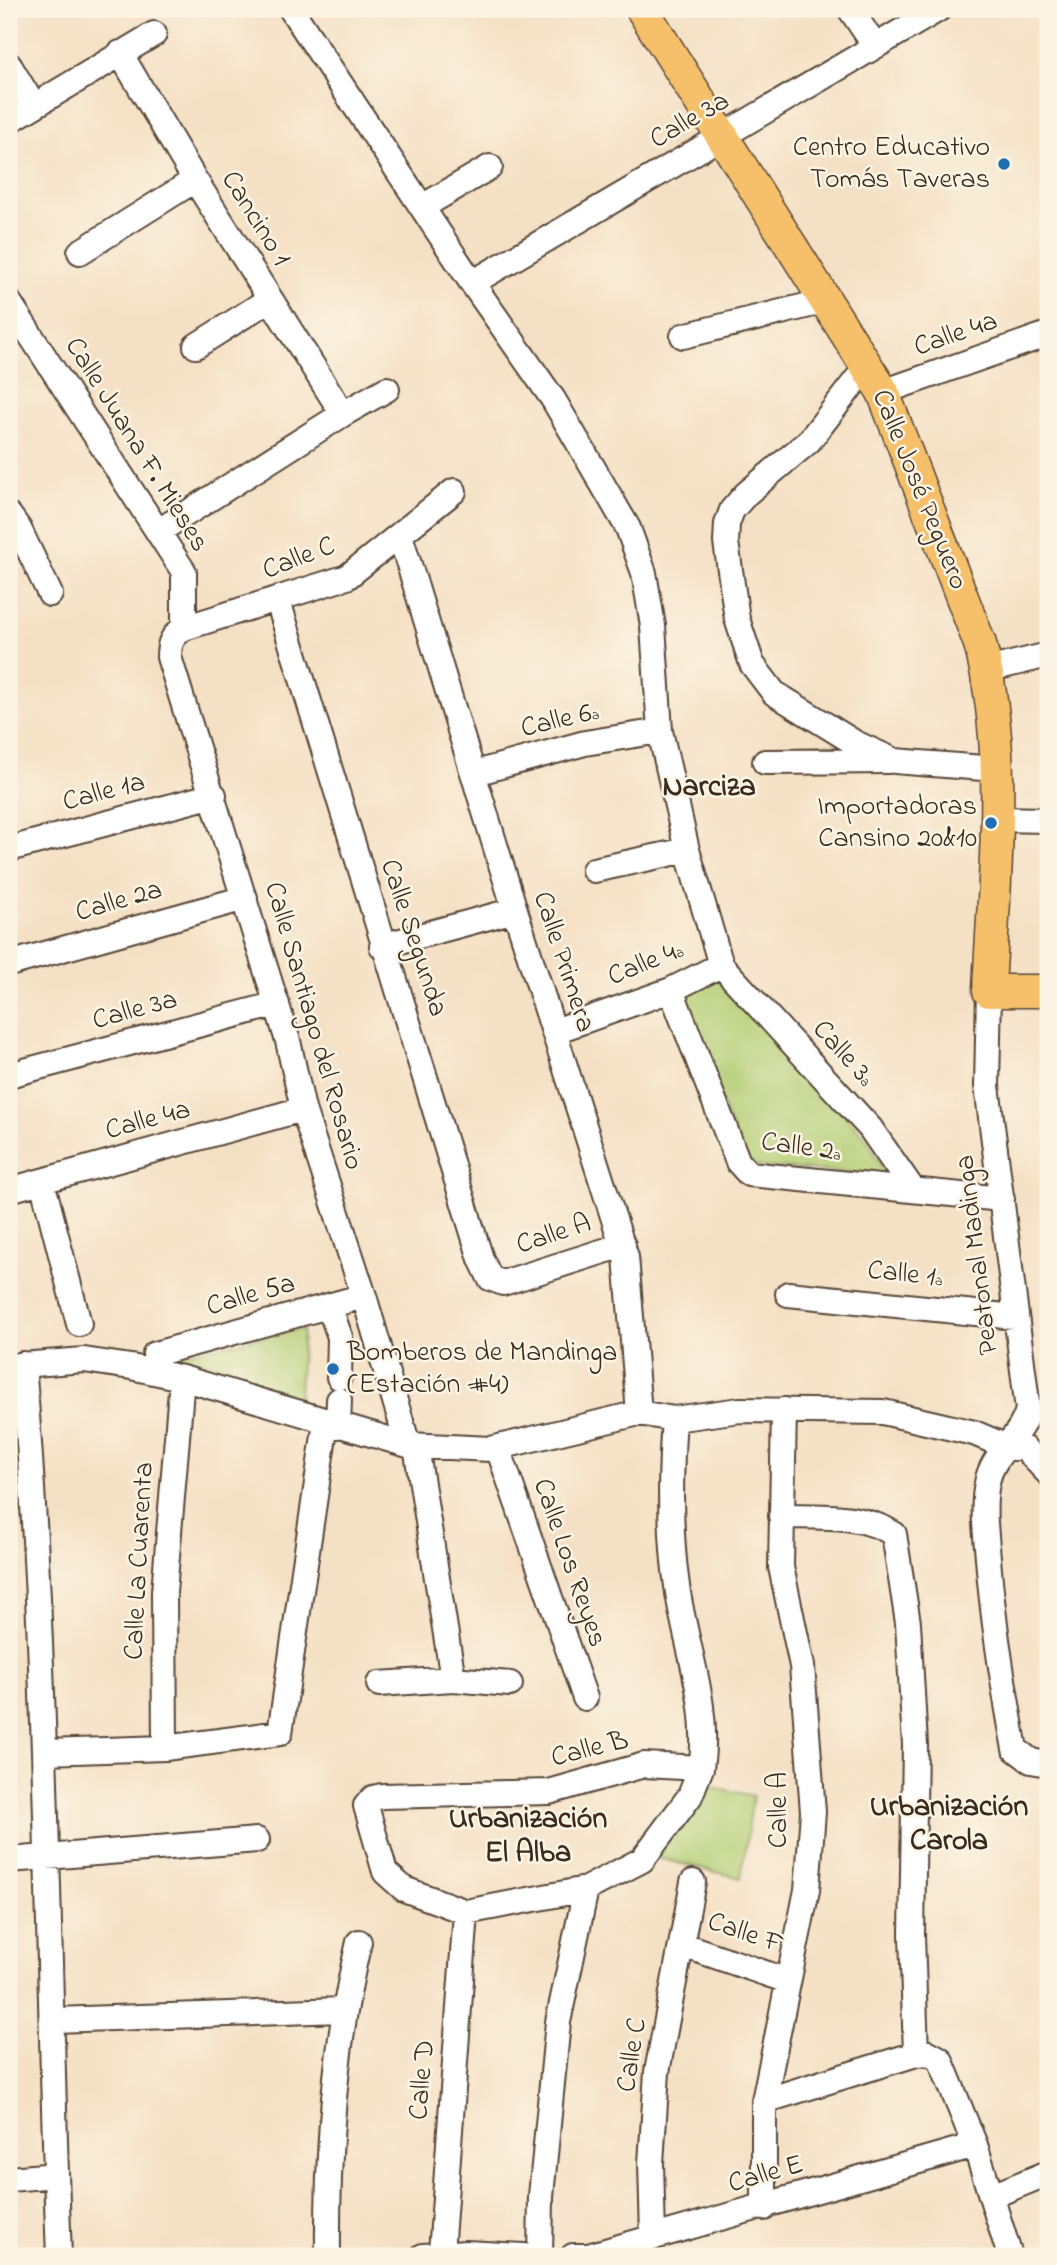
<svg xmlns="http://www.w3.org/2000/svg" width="1057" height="2265" viewBox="0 0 1057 2265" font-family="'Indie Flower',sans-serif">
	<rect width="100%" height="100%" fill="#fcf5e5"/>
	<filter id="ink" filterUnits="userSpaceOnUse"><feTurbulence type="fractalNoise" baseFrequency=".0143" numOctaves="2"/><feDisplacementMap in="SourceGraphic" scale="14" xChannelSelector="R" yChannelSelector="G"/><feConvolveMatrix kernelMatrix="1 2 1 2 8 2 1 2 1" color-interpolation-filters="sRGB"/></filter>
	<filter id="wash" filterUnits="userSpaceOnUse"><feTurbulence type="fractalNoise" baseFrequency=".00686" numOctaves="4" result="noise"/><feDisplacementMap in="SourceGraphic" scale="28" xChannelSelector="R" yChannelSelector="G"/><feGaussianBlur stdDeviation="1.57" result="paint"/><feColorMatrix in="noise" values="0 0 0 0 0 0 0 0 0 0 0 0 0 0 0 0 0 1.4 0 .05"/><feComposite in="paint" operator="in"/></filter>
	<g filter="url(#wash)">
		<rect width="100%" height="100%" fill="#f4e0c4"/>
		<path fill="#b2cd73" stroke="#767c48" stroke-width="2" d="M718,979L866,1138L886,1175L759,1167L743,1159L680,993Z
			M303,1329L298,1409L149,1360Z
			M704,1785L753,1796L741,1878L654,1857Z"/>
	</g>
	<g filter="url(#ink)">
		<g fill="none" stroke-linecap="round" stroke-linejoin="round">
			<g stroke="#574537" stroke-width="28">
				<path id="minor" d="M291,9L472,283L553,399L628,528L644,573L653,626L660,731L687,850L721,965L870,1128L913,1190
					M850,9L875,46
					M120,53L195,180L343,414
					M9,65L33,105
					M9,121L154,34
					M422,207L490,167
					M80,252L195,180
					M472,283L939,9
					M9,302L184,572V628
					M683,336L826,301
					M196,346L270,299
					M867,366L809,441L746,494L732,510L727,524L726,542L737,619L752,664L774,693L855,743L895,761L996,769
					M883,392L1048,334
					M9,515L19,529L50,594
					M159,531L343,414L387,389
					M400,535L515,910L626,1257L639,1413
					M278,601L481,1259L490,1278L503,1283L623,1245
					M987,670L1048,655
					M765,762L888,761
					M475,773L585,743L660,731
					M996,819L1048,820
					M9,849L214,795
					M594,870L687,850
					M382,946L515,910
					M9,964L245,898
					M671,990L738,1162L749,1174L1002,1199
					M989,991L987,1086L1028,1410C1021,1438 992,1453 987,1483C982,1507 986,1534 988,1558C993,1623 1003,1685 1015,1749L1031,1761L1048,1764
					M555,1031L671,990L721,965
					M9,1075L277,1004
					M42,1181L79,1324
					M9,1190L303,1109
					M788,1294L1015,1317
					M329,1306L340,1337L339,1377
					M155,1354L364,1296
					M23,1364C48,1662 47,1958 59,2256
					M9,1366L84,1360L131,1367L182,1378L408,1445L491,1449L639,1413L674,1419L740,1410L883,1412L974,1433L1005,1446L1025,1449L1048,1473
					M674,1419C670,1474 669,1531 677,1586C685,1646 711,1706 701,1768
					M338,1426L339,1400
					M408,1445L364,1296L303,1109L288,1041L169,657C169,643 172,636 184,628L347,577L454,491
					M416,1446L453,1679
					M498,1448L585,1698
					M781,1516C819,1517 861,1513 894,1534L908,1623L915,1745L912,1935L916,2054
					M379,1684L453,1679L510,1684
					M165,1748L164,1592L182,1378
					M45,1752L165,1748L280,1733L326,1422
					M644,1765L701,1768L690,1796L642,1860L586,1889L466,1912L404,1889L385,1872L366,1806L373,1798L382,1796L549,1792Z
					M9,1860L257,1840
					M683,1945L788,1981
					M54,2020L343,2010
					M764,2101L916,2054L929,2053L940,2059L975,2145L1010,2256
					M9,2179L56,2175
					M992,2196L1048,2173
					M764,2208V2101L807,1890L813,1812L802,1666L781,1567L784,1410
					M653,2238L651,2163L657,2072L693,1882
					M441,2253L466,1912
					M328,2256C327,2150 334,2046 359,1942
					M423,2256L466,2253L524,2256
					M540,2256L541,2196L558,2022L586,1889
					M573,2256H588L975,2145"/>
			</g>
			<g stroke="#574537" stroke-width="35">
				<path id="major" d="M642,9L883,392L980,644C1009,754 994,879 989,991H1048"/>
			</g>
			<use href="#minor" stroke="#fff" stroke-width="24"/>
			<use href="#major" stroke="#f6c06b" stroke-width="32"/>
		</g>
	</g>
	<g fill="#1f6fb2" stroke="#fcf5e5" stroke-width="2.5">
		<circle cx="1004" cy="164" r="7"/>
		<circle cx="991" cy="823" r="7"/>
		<circle cx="333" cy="1369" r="7"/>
	</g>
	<g text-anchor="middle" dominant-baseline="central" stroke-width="5" stroke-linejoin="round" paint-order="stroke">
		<g font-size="28" fill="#3b2a1e" stroke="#fcf5e5">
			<text transform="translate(690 121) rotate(-30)">Calle 3a</text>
			<text transform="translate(255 219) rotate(58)">Cancino 1</text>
			<text transform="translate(956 335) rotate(-19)">Calle 4a</text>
			<text transform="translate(136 445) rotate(58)">Calle Juana F. Mieses</text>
			<text transform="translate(919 490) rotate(68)">Calle José Peguero</text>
			<text transform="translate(299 559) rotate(-21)">Calle C</text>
			<text transform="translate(560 721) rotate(-13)">Calle 6ª</text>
			<text transform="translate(104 793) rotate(-15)">Calle 1a</text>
			<text transform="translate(119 902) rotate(-16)">Calle 2a</text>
			<text transform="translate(413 938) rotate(72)">Calle Segunda</text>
			<text transform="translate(563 962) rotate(72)">Calle Primera</text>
			<text transform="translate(646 964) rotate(-22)">Calle 4ª</text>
			<text transform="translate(135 1011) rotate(-15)">Calle 3a</text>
			<text transform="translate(313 1026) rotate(74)">Calle Santiago del Rosario</text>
			<text transform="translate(843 1054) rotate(48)">Calle 3ª</text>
			<text transform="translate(148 1121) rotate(-15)">Calle 4a</text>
			<text transform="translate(801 1148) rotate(8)">Calle 2ª</text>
			<text transform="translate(554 1235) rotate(-18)">Calle A</text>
			<text transform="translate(978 1255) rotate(-97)">Peatonal Madinga</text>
			<text transform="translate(905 1275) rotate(6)">Calle 1ª</text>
			<text transform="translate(251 1296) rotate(-16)">Calle 5a</text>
			<text transform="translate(140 1561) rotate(-87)">Calle La Cuarenta</text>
			<text transform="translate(569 1563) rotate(71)">Calle Los Reyes</text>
			<text transform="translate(590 1750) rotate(-14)">Calle B</text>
			<text transform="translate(779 1810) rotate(-90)">Calle A</text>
			<text transform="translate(745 1934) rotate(19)">Calle F</text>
			<text transform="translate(633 2055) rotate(-81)">Calle C</text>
			<text transform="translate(423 2080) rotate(-85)">Calle D</text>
			<text transform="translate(766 2175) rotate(-16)">Calle E</text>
		</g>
		<g font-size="28" fill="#3b2a1e" stroke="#fcf5e5" text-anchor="end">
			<text x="990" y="148">Centro Educativo<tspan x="990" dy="32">Tomás Taveras</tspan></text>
			<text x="977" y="807">Importadoras<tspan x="977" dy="32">Cansino 20&amp;10</tspan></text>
			<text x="347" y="1353" text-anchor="start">Bomberos de Mandinga<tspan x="347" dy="32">(Estación #4)</tspan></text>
		</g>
		<g font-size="30" font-weight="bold" fill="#3b2a1e" stroke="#fcf5e5">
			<text x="709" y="788">Narciza</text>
			<text x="949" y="1808">Urbanización<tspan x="949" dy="34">Carola</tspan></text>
			<text x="528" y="1820">Urbanización<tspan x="528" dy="34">El Alba</tspan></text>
		</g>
	</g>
	<rect width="1057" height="2265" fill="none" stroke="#fcf5e5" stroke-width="35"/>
</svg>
